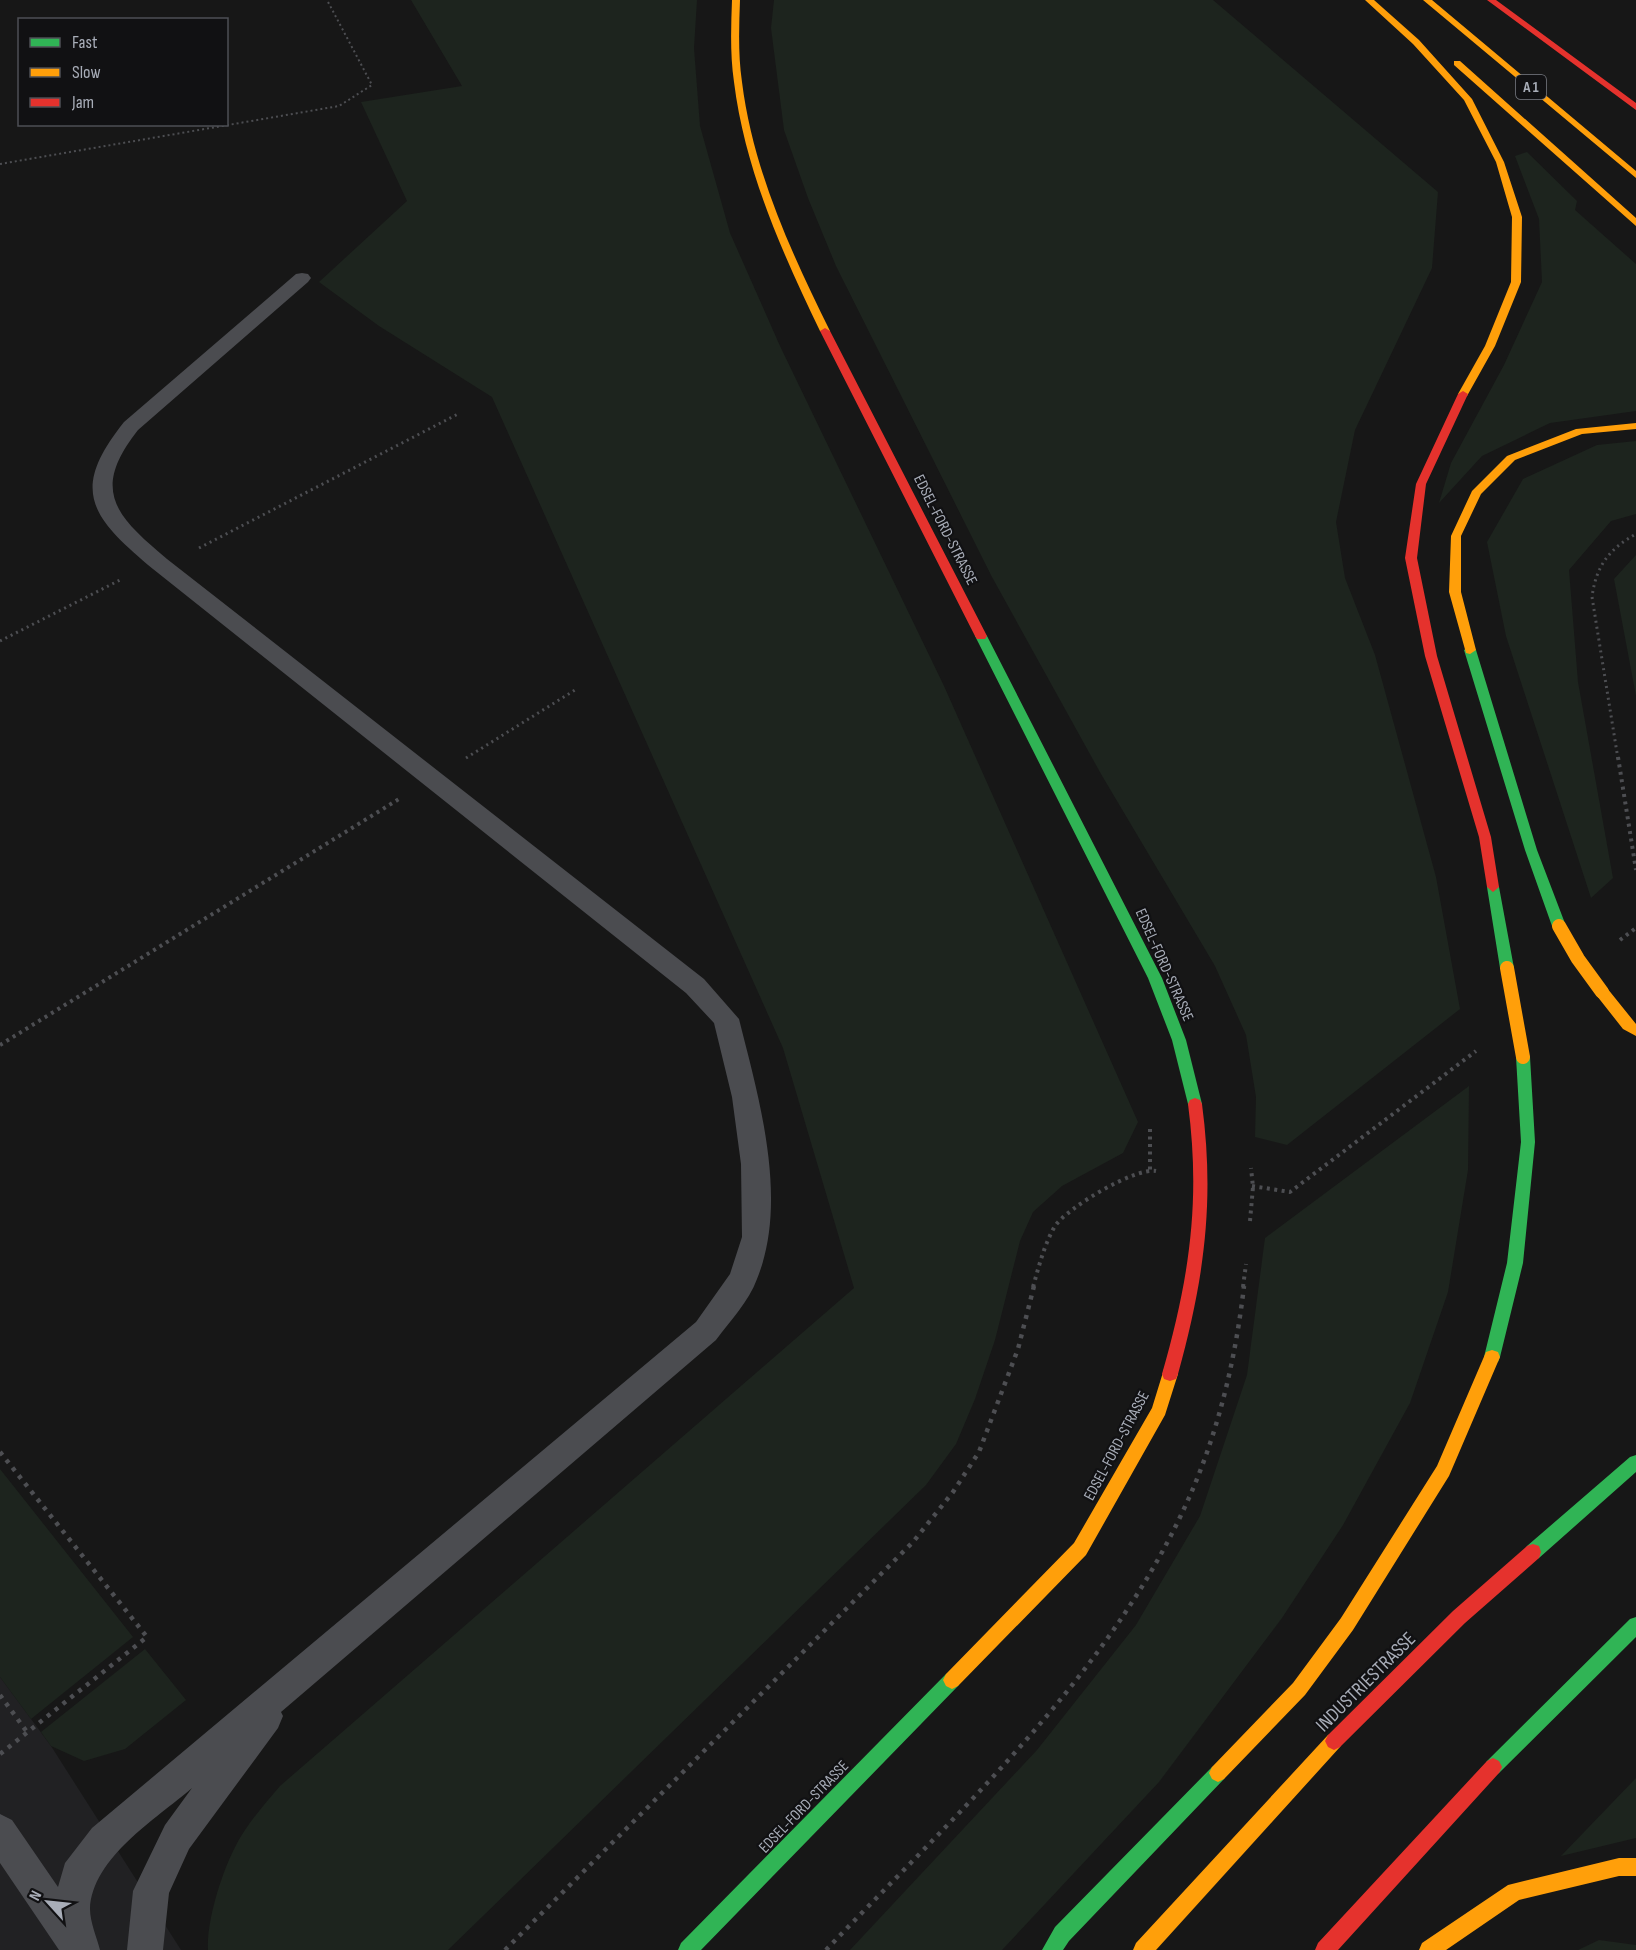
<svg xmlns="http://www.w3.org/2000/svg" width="1636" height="1950" viewBox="0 0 1636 1950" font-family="'Sofia Sans Condensed',sans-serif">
	<rect width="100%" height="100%" fill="#171717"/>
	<path fill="#212123" d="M0,1677L51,1746L181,1950H0Z"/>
	<path fill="#1d241e" d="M411,0H697L694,48L700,126L730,233L780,346L944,686L1138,1122L1123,1153L1062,1186L1033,1212L1020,1241L995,1340L975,1399L956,1444L926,1485L448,1950H208C206,1918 226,1857 245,1830C255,1815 268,1800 280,1786L854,1288L783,1048L492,397L379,326L319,282L407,201L361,102L462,86Z
		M774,0H1213L1438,192L1432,268L1355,430L1336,522L1345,578L1375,655L1436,877L1460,1009L1287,1145L1255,1137L1256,1097L1246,1035L1215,966L1101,774L992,577L836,266L808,198L784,130L771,28Z
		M1527,152L1577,201L1575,210L1636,264V411L1550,423L1482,456L1439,503L1451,463L1504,365L1542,282L1539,219L1515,156Z
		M1636,441V514L1611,521L1569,570L1578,682L1613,878L1591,898L1506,636L1487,542L1523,479L1597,445Z
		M1636,555V696L1614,579Z
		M1469,1086L1468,1170L1448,1292L1410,1403L1343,1525L1282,1618L1159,1782L1002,1950H850L1037,1750L1136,1625L1200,1516L1247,1375L1265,1238Z
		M0,1469L133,1637L31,1719L0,1677Z
		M145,1649L186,1700L125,1749L84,1761L51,1746L41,1732Z
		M1636,1778V1838L1561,1856Z
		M1599,1940L1636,1945V1950H1578Z"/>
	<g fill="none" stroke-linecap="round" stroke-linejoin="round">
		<path stroke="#4d4e52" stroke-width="2" stroke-dasharray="2 3" stroke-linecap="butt" d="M0,164L339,106L372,85L327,0"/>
		<path stroke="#4d4e52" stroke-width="3" stroke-dasharray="2 4" stroke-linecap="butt" d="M199,548L458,414
			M0,641L122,579
			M466,758L575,690
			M1618,759L1592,597C1596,566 1609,549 1636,534"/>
		<path stroke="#4d4e52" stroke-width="4" stroke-dasharray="3 4.5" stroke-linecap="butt" d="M1618,757L1636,870
			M1620,940L1636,928
			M0,1045L399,799
			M1150,1129V1170
			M1252,1186L1290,1192L1476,1051
			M1250,1221L1253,1187L1251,1168
			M1033,1287C1039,1266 1044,1245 1055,1226C1067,1208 1135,1167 1156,1171
			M1243,1287L1246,1264"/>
		<path stroke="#4d4e52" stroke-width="4.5" stroke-dasharray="4 6" stroke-linecap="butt" d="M0,1452L147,1637L0,1754
			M0,1695L27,1732
			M505,1950L913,1542L953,1492L979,1452L1018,1349L1034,1286
			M826,1950C953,1817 1103,1681 1182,1513C1216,1442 1235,1364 1244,1286"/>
		<path fill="#4b4c50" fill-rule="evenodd" d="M302,273L308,274L311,278L308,282L138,430C90,491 116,516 167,559L704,979L739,1019C759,1099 789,1200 757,1279C749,1301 730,1321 716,1340L281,1712L283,1716L278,1728L189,1849L169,1893L163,1950H127L133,1891L165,1825L192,1788C156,1819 92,1858 90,1909C90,1922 97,1938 100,1950H59L0,1863V1814L12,1820L58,1887L65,1863L92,1828L696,1322L730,1274L742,1237L741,1164L732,1097L714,1023L686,993L153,569C91,517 69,491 124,422L296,274Z"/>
		<path fill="#30b455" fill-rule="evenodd" d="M981,632L987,636L1162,978L1186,1040L1202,1104L1200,1108H1190L1188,1104L1172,1040L1148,978L975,636Z
			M1470,646L1476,650L1537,850L1566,926L1564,929H1554L1552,926L1525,850L1464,650Z
			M1493,882L1499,887L1514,968L1507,973L1500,968L1487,887Z
			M1523,1052L1528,1053L1530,1057L1535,1142L1523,1263L1500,1357L1498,1362L1492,1364L1486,1362L1484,1357L1507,1263L1521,1142L1516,1057L1518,1053Z
			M1636,1455V1472L1539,1558L1533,1560L1527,1558L1525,1552L1527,1546L1630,1457Z
			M1636,1617V1637L1499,1773L1493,1776L1487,1773L1484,1767L1487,1761L1630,1619Z
			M952,1671L958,1674L961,1680L958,1686L701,1950H678L681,1943L946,1674Z
			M1218,1764L1224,1767L1227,1773L1224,1779L1069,1941L1063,1950H1042L1055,1927L1212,1767Z"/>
		<path fill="#ff9f0a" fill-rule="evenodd" d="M732,0H740C739,27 738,55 742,82C753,170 791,252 830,331L828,333L820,331C782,252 745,170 734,82C730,55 731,27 732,0Z
			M1365,0H1374L1419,40L1472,99L1504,162L1522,217L1521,282L1495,346L1467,396L1463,397L1458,394L1485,346L1511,282L1512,217L1496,162L1464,100L1413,44Z
			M1423,0H1432L1636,171V178Z
			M1454,61H1460L1636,218V226L1454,65Z
			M1636,423V429L1582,434L1515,460L1481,494L1461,536V592L1476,650L1470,654L1466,653L1449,592L1451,536L1472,491L1507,456L1576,429Z
			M1602,987L1607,988L1636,1024V1036L1623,1029L1597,996L1595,992L1597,988Z
			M1492,1350L1498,1352L1500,1357L1449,1476L1353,1630L1305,1695L1224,1779L1218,1782L1212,1779L1209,1773L1212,1767L1293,1683L1341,1618L1437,1466L1486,1352Z
			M1170,1367L1176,1369L1178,1374L1165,1415L1086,1555L958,1686L952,1689L946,1686L943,1680L946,1674L1074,1543L1152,1408L1164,1369Z
			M1334,1732L1340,1735L1343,1741L1340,1747L1156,1950H1133L1136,1943L1328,1735Z
			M1619,1858H1636V1876H1619L1519,1900L1446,1950H1419L1422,1943L1508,1885Z"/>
		<path fill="#e5322d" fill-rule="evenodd" d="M1487,0H1496L1636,103V110Z
			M825,328L830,331L987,636L985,639H977L975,636L820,331Z
			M1463,391L1468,394L1426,484L1417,558L1437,656L1491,837L1499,887L1493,892L1487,887L1479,837L1425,656L1405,558L1416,484L1458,394Z
			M1195,1098L1200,1100L1202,1104C1215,1202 1204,1280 1178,1374L1176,1379L1170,1381L1164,1379L1162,1374C1189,1280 1201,1202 1188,1104L1190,1100Z
			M1533,1544L1539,1546L1541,1552L1539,1558L1465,1623L1340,1747L1334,1750L1328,1747L1325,1741L1328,1735L1453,1611L1527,1546Z
			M1493,1758L1499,1761L1502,1767L1499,1773L1338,1950H1315L1318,1943L1487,1761Z"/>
		<path stroke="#ff9f0a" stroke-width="14" d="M1559,926L1578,959L1602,992
			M1507,968L1523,1057"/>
	</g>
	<g text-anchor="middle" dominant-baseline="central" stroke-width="4.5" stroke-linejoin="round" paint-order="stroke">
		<rect fill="#111113" stroke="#7b7e86" stroke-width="1.5" x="1516" y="75" width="30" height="24" rx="4.5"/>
		<g font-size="15" font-weight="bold" fill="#a8adb8">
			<text x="1531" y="87">A 1</text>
		</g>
		<g font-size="16" fill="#a8adb8" stroke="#111113">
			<text transform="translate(945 530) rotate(63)">EDSEL-FORD-STRASSE</text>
			<text transform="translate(1164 965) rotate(66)">EDSEL-FORD-STRASSE</text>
			<text transform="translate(1117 1446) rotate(-62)">EDSEL-FORD-STRASSE</text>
			<text transform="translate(804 1807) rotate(-46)">EDSEL-FORD-STRASSE</text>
		</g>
		<g font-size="20" fill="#a8adb8" stroke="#111113">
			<text transform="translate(1366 1682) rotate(-45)">INDUSTRIESTRASSE</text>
		</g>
	</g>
	<rect x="18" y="18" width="210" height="108" fill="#111113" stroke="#4d4f55" stroke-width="1.5"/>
	<rect x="30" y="38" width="30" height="9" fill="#30b455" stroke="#4d4f55" stroke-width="1.5"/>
	<text x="72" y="48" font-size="18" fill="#a8adb8">Fast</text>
	<rect x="30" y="68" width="30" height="9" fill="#ff9f0a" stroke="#4d4f55" stroke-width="1.5"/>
	<text x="72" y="78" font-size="18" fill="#a8adb8">Slow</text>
	<rect x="30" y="98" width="30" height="9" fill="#e5322d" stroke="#4d4f55" stroke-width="1.5"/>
	<text x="72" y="108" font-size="18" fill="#a8adb8">Jam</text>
	<g transform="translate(48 1902) rotate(297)" stroke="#111113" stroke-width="4.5" paint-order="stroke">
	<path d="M0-4.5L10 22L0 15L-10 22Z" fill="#a8adb8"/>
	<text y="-9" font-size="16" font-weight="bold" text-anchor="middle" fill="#a8adb8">N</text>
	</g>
</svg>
